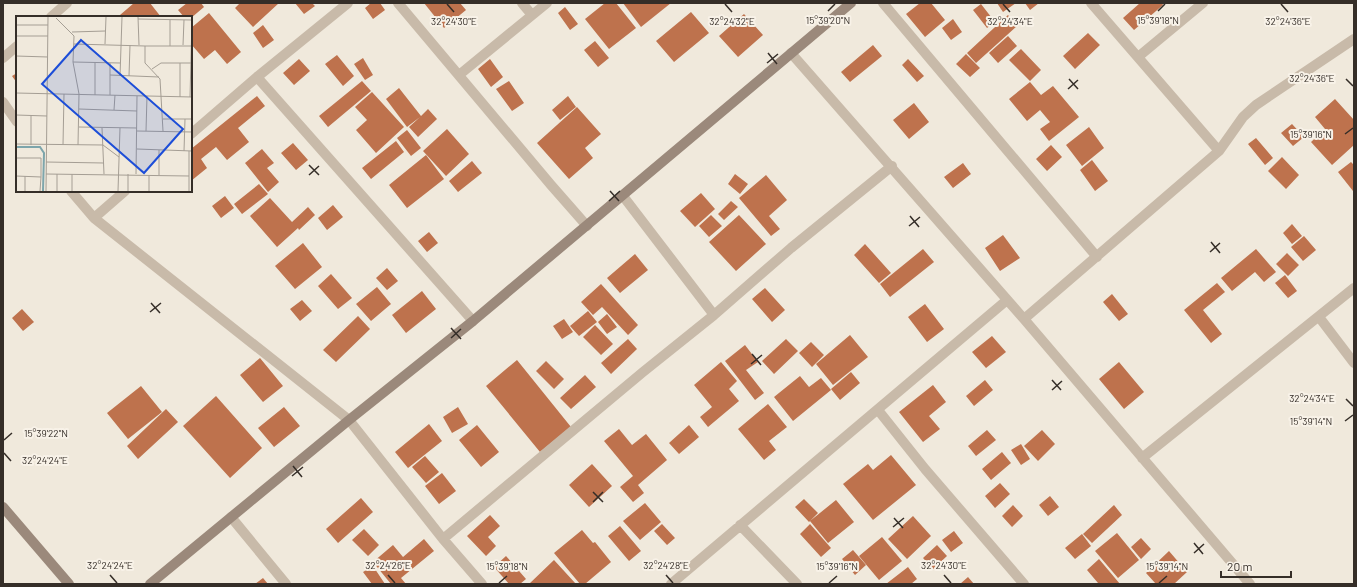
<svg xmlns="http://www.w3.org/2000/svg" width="1357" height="587" viewBox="0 0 1357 587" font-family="Barlow,sans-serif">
	<rect width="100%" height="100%" fill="#f0e9dc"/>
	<path fill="#be724d" d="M134,3H150L161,17H122L120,15Z
		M187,3H201L204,7L191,18L184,17L178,10Z
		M240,3H279L253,27L235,8Z
		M295,3H312L315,6L304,14Z
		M371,3H380L385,10L373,19L365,8Z
		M424,3H460L466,10L444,28Z
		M605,3H616L636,28L609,49L585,19Z
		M623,3H671L641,27Z
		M920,3H931L945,20L925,37L906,14Z
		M997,3H1016L1003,12Z
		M1025,3H1039L1030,10Z
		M1140,3H1162L1163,5L1134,30L1123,18Z
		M981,4L995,22L987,28L973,10Z
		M565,7L578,24L570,30L558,13Z
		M691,12L709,33L674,62L656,41Z
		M209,13L241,52L227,64L215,50L204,59L191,44V28Z
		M744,14L763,35L738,57L719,36Z
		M1008,15L1017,26L976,63L967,53Z
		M953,19L962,32L951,40L942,28Z
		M263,25L274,40L263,48L253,33Z
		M1088,33L1100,45L1075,69L1063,56Z
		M1008,36L1017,46L998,63L989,53Z
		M595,41L609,58L598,67L584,50Z
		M873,45L882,56L850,82L841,72Z
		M1021,49L1041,70L1030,81L1009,60Z
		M966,54L980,68L970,77L956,64Z
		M337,55L354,76L343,86L325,64Z
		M363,58L373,75L365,80L354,64Z
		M299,59L310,71L294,85L283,73Z
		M490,59L503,77L491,87L478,69Z
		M908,59L924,76L917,82L902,65Z
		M17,73V83L12,76Z
		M362,81L371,91L328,127L319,116Z
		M509,81L524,103L512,111L496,89Z
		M1030,82L1041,95L1053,86L1079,117L1049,141L1040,129L1050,122L1040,110L1027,121L1009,99Z
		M399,88L421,116L428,109L437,119L418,137L409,127L420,117L407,127L386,99Z
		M372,92L404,127L376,153L356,130L367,120L355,107Z
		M257,96L265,106L238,128L249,142L227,160L216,147L201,159L207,168L191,181V149Z
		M568,96L576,107L560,120L552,110Z
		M1335,99L1354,120V145L1332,165L1311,142L1325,129L1315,117Z
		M914,103L929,122L909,139L893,120Z
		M577,107L601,134L585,148L593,158L569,179L537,143Z
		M1292,124L1304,137L1293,146L1281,133Z
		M1089,127L1104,148L1082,166L1066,145Z
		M447,129L469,154L446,176L423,151Z
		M407,130L421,148L411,156L397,138Z
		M1256,138L1273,158L1265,165L1248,144Z
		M396,141L404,152L371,179L362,168Z
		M293,143L308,160L296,170L281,153Z
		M1051,145L1062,157L1047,171L1036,159Z
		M262,149L274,163L267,168L279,182L268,192L245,163Z
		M426,155L444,179L407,208L389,185Z
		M1282,157L1299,175L1286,189L1268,171Z
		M1092,160L1108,181L1095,191L1080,170Z
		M472,161L482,173L458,192L449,181Z
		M1351,162L1354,165V190L1353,191L1338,172Z
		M963,163L971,174L953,188L944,177Z
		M735,174L748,184L740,194L728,184Z
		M766,175L787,200L769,216L780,229L771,236L739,198Z
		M259,184L268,194L242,214L234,204Z
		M701,193L715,209L695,227L680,211Z
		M225,196L234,208L221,218L212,206Z
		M270,198L292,222L308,207L315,215L299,230L298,228L277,247L250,216Z
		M731,201L738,207L724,220L718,214Z
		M333,205L343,217L327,230L318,218Z
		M711,215L722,226L709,237L699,226Z
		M739,215L766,244L736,271L709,242Z
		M1292,224L1302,236L1292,244L1283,233Z
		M429,232L438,243L427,252L418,241Z
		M1003,235L1020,258L1000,271L985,248Z
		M1304,236L1316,250L1303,261L1291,247Z
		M303,243L322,267L295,289L275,266Z
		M865,244L891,273L879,283L854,255Z
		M923,249L934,262L890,297L880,284Z
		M1256,249L1276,272L1264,282L1255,272L1232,291L1221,278Z
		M1287,253L1299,265L1288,276L1276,264Z
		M635,254L648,270L620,293L607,278Z
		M387,268L398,281L387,290L376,278Z
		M331,274L352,298L338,309L318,286Z
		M1285,275L1297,291L1288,298L1275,283Z
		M1217,283L1225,292L1203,310L1222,334L1211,343L1184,310Z
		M601,284L638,325L628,335L602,307L593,315L581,302Z
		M377,287L391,304L371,321L356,304Z
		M765,288L785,310L772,322L752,299Z
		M422,291L436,309L406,333L392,315Z
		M1112,294L1128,314L1119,321L1103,302Z
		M302,300L312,311L300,321L290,309Z
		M925,304L944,329L927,342L908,317Z
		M22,309L34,322L23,331L12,318Z
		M588,311L597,322L579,336L570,326Z
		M607,314L617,327L607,334L598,322Z
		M358,316L370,329L336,362L323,350Z
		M564,319L573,332L562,339L553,326Z
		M595,325L613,344L601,355L583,337Z
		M850,335L868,357L833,385L816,364Z
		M992,336L1006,352L986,368L972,352Z
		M628,339L637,349L611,374L601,363Z
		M786,339L798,351L774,374L762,361Z
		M811,342L824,355L812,367L799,353Z
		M745,345L758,362L746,370L764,393L755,400L725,361Z
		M260,358L283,386L263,402L240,375Z
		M517,360L571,427L540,452L486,386Z
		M546,361L564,379L554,389L536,371Z
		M721,362L737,381L729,389L739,401L708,427L700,417L712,407L694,385Z
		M1119,362L1144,392L1124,409L1099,379Z
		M851,372L860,383L840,400L831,389Z
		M585,375L596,387L571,409L560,398Z
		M800,376L809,387L821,378L831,390L793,421L774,397Z
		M985,380L993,390L974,406L966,396Z
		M933,385L946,402L929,416L940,429L923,442L899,412Z
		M141,386L162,412L128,439L107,413Z
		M216,396L262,448L230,478L183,426Z
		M768,404L787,427L769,441L776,450L764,460L738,429Z
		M284,407L300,426L274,447L258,428Z
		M458,407L468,424L452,433L443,417Z
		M166,409L178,422L138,459L127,446Z
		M429,424L442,441L408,468L395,452Z
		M477,425L499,452L481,467L459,440Z
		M689,425L699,437L679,454L669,443Z
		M619,429L632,445L646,434L667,460L638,485L644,493L633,502L620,487L633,476L604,441Z
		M987,430L996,440L976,456L968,446Z
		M1042,430L1055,444L1038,461L1024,446Z
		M1021,444L1030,459L1021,465L1011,450Z
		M1002,452L1011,463L991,480L982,469Z
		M891,455L916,485L873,520L843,484L868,464L873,470Z
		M425,456L439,472L426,483L412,467Z
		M592,464L612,486L589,507L569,485Z
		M442,473L456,491L439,504L425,486Z
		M1000,483L1010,494L995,508L985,496Z
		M1050,496L1059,507L1048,516L1039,505Z
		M361,498L373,512L338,543L326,529Z
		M804,499L818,513L809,522L795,507Z
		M836,500L854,522L828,543L810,521Z
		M645,503L661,522L640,540L623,521Z
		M1013,505L1023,516L1012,527L1002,516Z
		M1114,505L1122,515L1092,543L1083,534Z
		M490,515L500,526L488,537L496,546L486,556L467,536Z
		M913,516L931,536L907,559L888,539Z
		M662,524L675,538L667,545L654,531Z
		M810,524L831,548L821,557L800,534Z
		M620,526L641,551L629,561L608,536Z
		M364,529L379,545L368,556L352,540Z
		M582,530L593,543L595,542L611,562L585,584H580L554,553Z
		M954,531L963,543L951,552L942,540Z
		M1117,533L1139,560L1118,578L1095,551Z
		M1082,534L1091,546L1075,559L1065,548Z
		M882,537L902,561L879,580L859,556Z
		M1141,538L1151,549L1141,559L1131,547Z
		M424,539L434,551L401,578L406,584H391L373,562L393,545L403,557Z
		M937,545L947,556L933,569L923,558Z
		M853,550L866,565L855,575L842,559Z
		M1169,551L1187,572L1174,584H1156L1146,573Z
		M506,556L526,579L520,584H509L494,567Z
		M1099,559L1120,584H1096L1098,583L1087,570Z
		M554,560L576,584H529Z
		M373,566L385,584H372L363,572Z
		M908,567L917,579L911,584H886Z
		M968,577L974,584H960Z
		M263,578L268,584H255Z"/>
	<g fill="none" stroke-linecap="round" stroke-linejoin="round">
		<path stroke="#c8baa9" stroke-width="10" d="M398,3L551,185L587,226
			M522,3L532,15
			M883,3L1097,257
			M1091,3L1219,151
			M51,17L67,3
			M791,53L1024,319L1250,584
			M1138,57L1203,3
			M3,58L17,46
			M459,75L547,3
			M257,77L473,321
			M3,102L17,122
			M191,134L257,77L348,3
			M71,191L94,218L349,420L443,539L482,584
			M623,196L714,315
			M94,218L125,191
			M1319,317L1354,363
			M1024,319L1219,151L1243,117L1256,105L1354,39
			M878,410L925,469L1024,584
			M1142,458L1354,288
			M231,517L286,584
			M740,525L797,584
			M443,539L643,372L714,315L791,248L892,166
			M671,584L1007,300"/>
		<path stroke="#9b897b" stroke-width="10" d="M3,507L69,584
			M150,584L349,420L473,321L851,3"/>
	</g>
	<path fill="none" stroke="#352e28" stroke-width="1.5" d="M447,4L454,12M725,4L732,12M1003,4L1010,12M1281,4L1288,12M828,11L835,4M1158,11L1165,4M768,53L777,64M767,63L778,54M1069,79L1078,89M1346,79L1353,86M1068,89L1078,80M1345,134L1353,128M309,165L319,175M309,175L319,166M610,191L619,201M609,201L620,191M910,216L919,227M909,226L920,217M1211,242L1220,253M1210,252L1220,243M151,303L160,313M150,312L161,303M451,328L461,339M451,338L461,329M752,354L761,365M751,364L762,355M1052,380L1061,390M1052,390L1062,381M1346,399L1353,406M1345,421L1353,415M4,440L12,433M4,453L11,461M293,466L302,477M292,476L303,467M593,492L603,502M593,502L603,492M894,518L903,528M893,527L904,518M1194,543L1203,554M1194,553L1204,544M110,575L117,583M388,575L395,583M666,575L673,583M944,575L951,583M499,583L507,576M829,583L837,576M1159,583L1167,576"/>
	<g transform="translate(16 16)">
		<rect width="176" height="176" fill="#f0e9dc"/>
		<path fill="none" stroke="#7da5ab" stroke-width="2" d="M0,131H24L28,137L27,175"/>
		<path fill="none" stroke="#a59e94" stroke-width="1" d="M122,1L123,29M40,2L58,20L57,46L63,78L62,129M122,3L176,4L174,81M154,4V30M0,9H32M56,16L89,15M0,20H32M58,28L129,30V47L144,63L147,115M89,28L90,1M167,29L168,4M129,30H176M0,40L32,41M57,46L104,47M79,46V79M164,47V81M136,53L145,47H176M94,59L143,61M104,60L106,1M113,60L114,29M0,77L176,81M94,79V47M63,93L121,95M98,94L99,79M0,99L31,100M15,100V129M147,103H176M63,111L121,112M86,112L88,158M121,115L176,116M130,115L131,80M0,128L87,129L103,141M47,129L48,78M121,133L176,135M168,135L169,103M173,135V175M0,142H25V161M30,146L88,147M30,158L173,160M41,158V175M56,158V175M120,158L121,80M133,159V175M143,159V134M0,160L25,161L24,175M9,175V160M30,175L32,1M102,175L104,112M112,175V158"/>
		<path fill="#1d4ed8" fill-opacity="0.15" stroke="#1d4ed8" stroke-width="2" d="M65,24L167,113L128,157L26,68Z"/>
		<rect width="176" height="176" fill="none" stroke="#352e28" stroke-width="2"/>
	</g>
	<g font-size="10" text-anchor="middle" fill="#352e28" stroke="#f8f2e8" stroke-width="4" stroke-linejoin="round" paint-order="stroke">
		<text x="828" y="24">15°39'20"N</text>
		<text x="1158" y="24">15°39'18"N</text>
		<text x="1288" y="25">32°24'36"E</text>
		<text x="454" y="25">32°24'30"E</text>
		<text x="732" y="25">32°24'32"E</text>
		<text x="1010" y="25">32°24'34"E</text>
		<text x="1312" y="82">32°24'36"E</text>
		<text x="1311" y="138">15°39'16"N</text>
		<text x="1312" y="402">32°24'34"E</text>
		<text x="1311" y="425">15°39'14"N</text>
		<text x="46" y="437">15°39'22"N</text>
		<text x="45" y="464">32°24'24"E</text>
		<text x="110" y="569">32°24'24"E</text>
		<text x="388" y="569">32°24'26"E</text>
		<text x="666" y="569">32°24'28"E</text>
		<text x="944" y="569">32°24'30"E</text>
		<text x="507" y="570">15°39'18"N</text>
		<text x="837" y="570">15°39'16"N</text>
		<text x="1167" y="570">15°39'14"N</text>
	</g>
	<rect width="1357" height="587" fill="none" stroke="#352e28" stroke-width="8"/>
	<path d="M1221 571v6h70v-6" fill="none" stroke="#352e28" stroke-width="2"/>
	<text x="1227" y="571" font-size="12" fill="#352e28" stroke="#f8f2e8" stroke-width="3" paint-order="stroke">20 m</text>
</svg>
